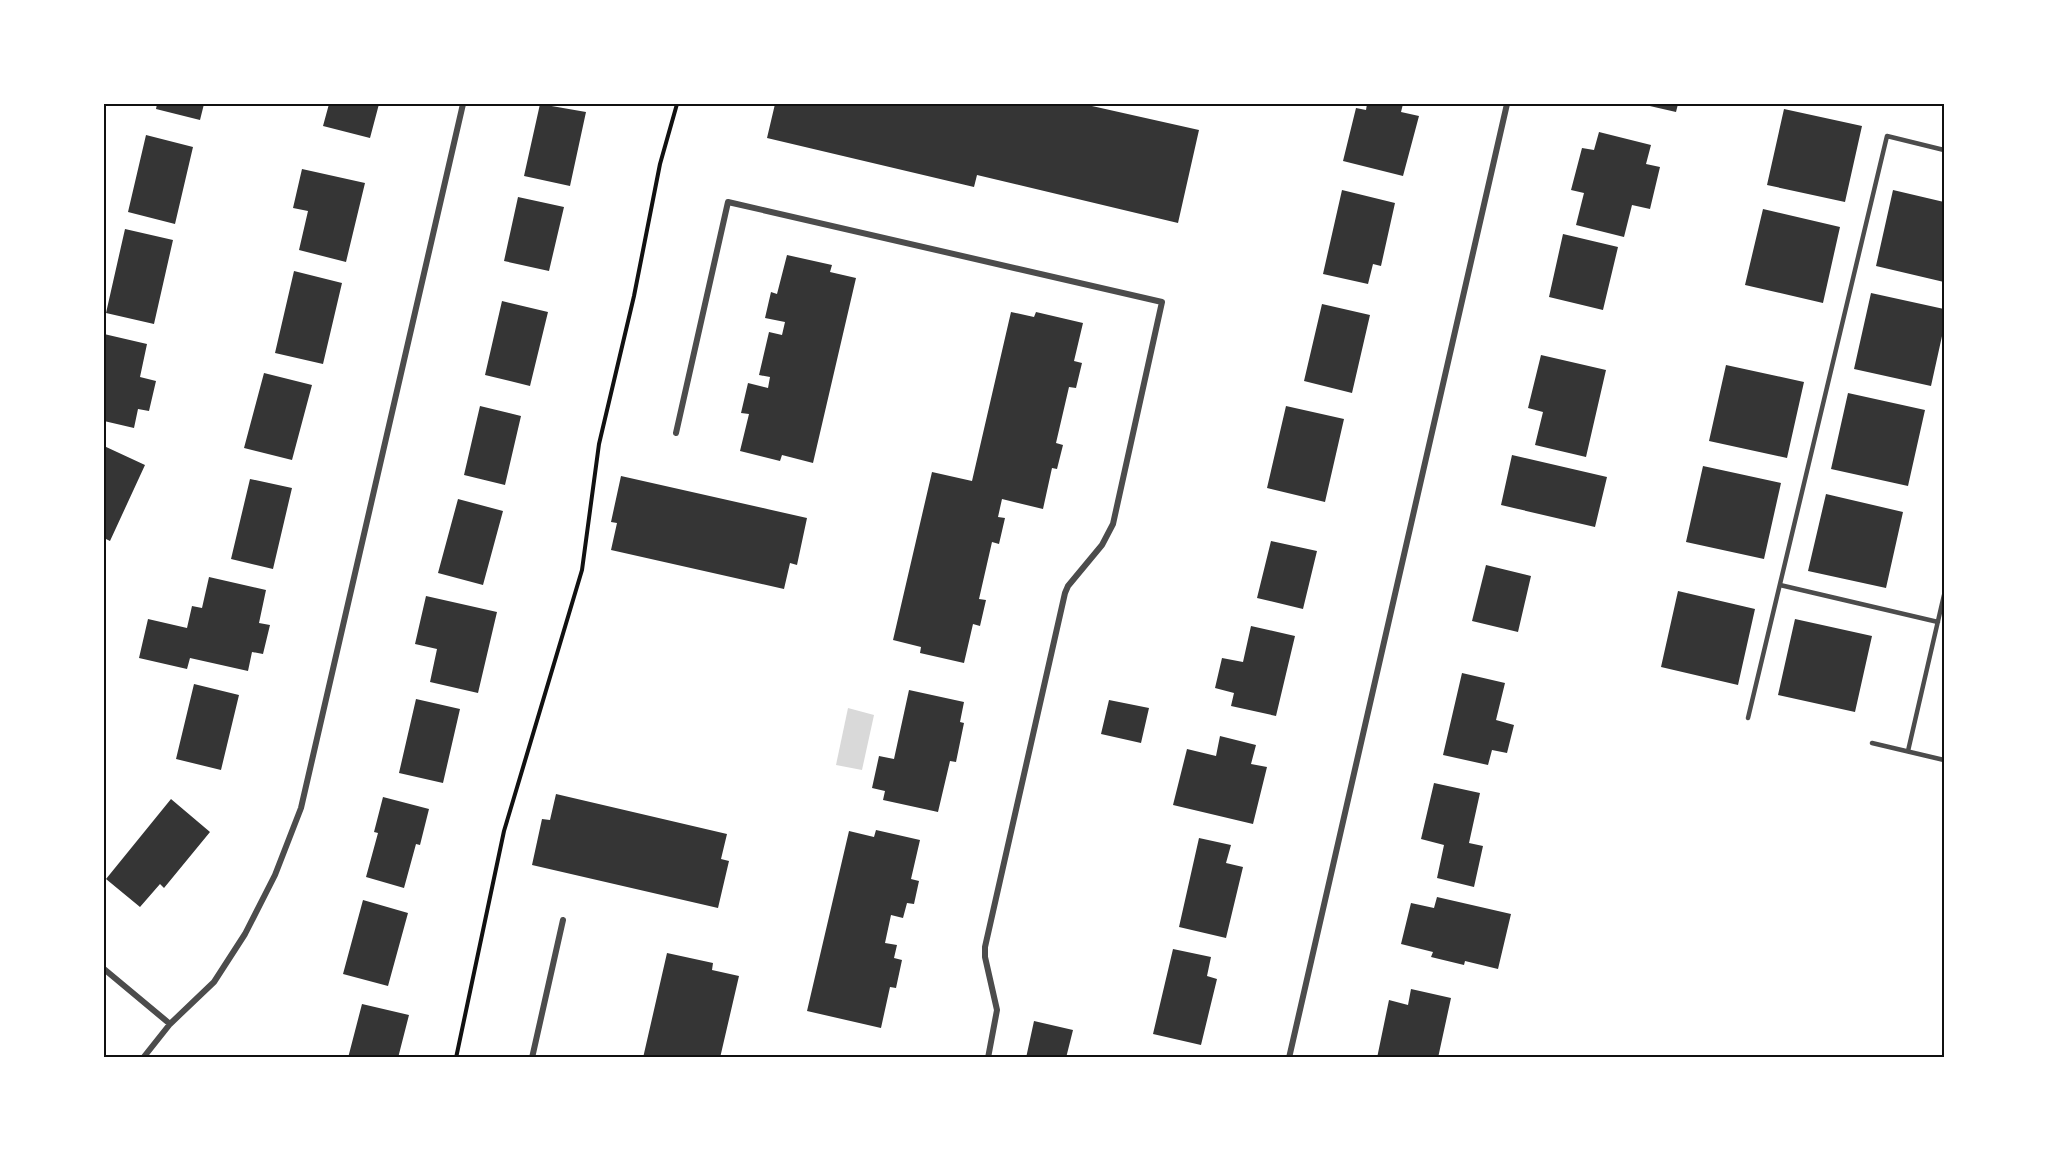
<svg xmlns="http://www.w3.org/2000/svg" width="2048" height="1161" viewBox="0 0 2048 1161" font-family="'Space Grotesk',sans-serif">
	<rect width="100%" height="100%" fill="#fff"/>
	<path fill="#d9d9d9" d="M848,708L874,715L862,770L836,765Z"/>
	<path fill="#353535" d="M157,104H204L200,120L156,109Z
		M329,104H379L370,138L323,126Z
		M540,104L586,112L570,186L524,176Z
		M775,104H1083L1199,130L1178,223L977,175L974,187L767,138Z
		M1367,104H1403L1401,112L1419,116L1403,176L1343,161L1356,108L1366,110Z
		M1641,104H1678L1676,112Z
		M1784,109L1862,126L1845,202L1767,185Z
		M1599,132L1651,145L1646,164L1660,167L1650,209L1632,205L1624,237L1576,225L1584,193L1571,190L1582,148L1594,150Z
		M146,135L193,147L175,224L128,212Z
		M302,169L365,183L346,262L299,250L308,211L293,208Z
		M1342,190L1395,203L1381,266L1373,264L1368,284L1323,274Z
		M1893,190L1944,202V282L1876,266Z
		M518,197L564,207L549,271L504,261Z
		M1763,209L1840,227L1823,303L1745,285Z
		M125,229L173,240L154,324L106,313Z
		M1563,234L1618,247L1603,310L1549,297Z
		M787,255L832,265L830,272L856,278L813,463L782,455L780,461L740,451L749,414L741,413L748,383L768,388L770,377L759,375L769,332L782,335L785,322L765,318L771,292L777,294Z
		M294,271L342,283L323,364L275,353Z
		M1871,293L1944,309V327L1931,386L1854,369Z
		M502,301L548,312L530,386L485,375Z
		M1322,304L1370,315L1352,393L1304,381Z
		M1011,312L1034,317L1036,312L1083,323L1074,361L1082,363L1076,388L1069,387L1056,443L1063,445L1057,469L1052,468L1043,509L1002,499L998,517L1005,518L999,544L992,542L979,599L986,600L980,626L973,624L964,663L920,653L921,647L893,640L932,472L972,481Z
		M104,334L147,344L140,377L156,381L149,411L138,409L134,428L104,421Z
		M1541,355L1606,370L1586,457L1535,445L1543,412L1528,408Z
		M1726,365L1804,382L1787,458L1709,441Z
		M264,373L312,385L292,460L244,448Z
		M1848,393L1925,410L1908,486L1831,469Z
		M480,406L521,416L505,485L464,475Z
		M1286,406L1344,419L1325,502L1267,488Z
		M104,446L145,465L110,541L104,538Z
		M1512,455L1607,477L1595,527L1501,505Z
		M1703,466L1781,483L1764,559L1686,542Z
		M621,476L807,518L797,565L790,563L784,589L611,550L617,523L611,522Z
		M250,479L292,488L273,569L231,559Z
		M1826,494L1903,512L1886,588L1808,571Z
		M458,499L503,511L483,585L438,573Z
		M1271,541L1317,551L1303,609L1257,598Z
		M1486,565L1531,576L1518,632L1472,621Z
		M209,577L266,590L259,623L270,625L263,654L252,652L248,671L190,658L187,669L139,658L148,619L187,628L192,606L202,608Z
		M1678,591L1755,609L1738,685L1661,667Z
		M426,596L497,612L478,693L430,682L437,649L415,644Z
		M1795,619L1872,636L1855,712L1778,695Z
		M1251,626L1295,636L1276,716L1231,706L1234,693L1215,688L1222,658L1243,662Z
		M1462,673L1505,683L1496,720L1514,725L1507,753L1492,750L1488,765L1443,755Z
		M194,684L239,695L221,770L176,759Z
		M909,690L964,702L960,722L964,723L956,762L950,761L938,812L883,800L885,791L872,788L879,756L894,759Z
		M416,699L460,709L443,783L399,773Z
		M1109,700L1149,708L1141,743L1101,734Z
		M1220,736L1256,745L1251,764L1267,767L1253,824L1173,805L1187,749L1216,756Z
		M1434,783L1480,793L1469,843L1483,846L1474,887L1437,878L1444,845L1421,839Z
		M556,794L727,834L721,859L729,861L718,908L532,865L542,819L550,820Z
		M383,797L429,809L420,845L416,844L404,888L366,877L378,833L374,832Z
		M171,799L210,832L164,888L160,884L140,907L106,879Z
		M876,830L920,840L911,879L919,881L914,904L907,903L903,918L891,915L885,943L897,945L894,958L902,960L896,988L890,987L881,1028L807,1011L849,831L874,837Z
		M1199,838L1231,845L1226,863L1243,867L1226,938L1179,927Z
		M1437,897L1511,914L1498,969L1465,961L1464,965L1431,957L1433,952L1401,944L1411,903L1434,908Z
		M363,900L408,913L388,986L343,974Z
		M1173,949L1211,957L1207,976L1217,979L1201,1045L1153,1034Z
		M667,953L713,963L712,970L739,976L720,1058H643Z
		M1411,989L1451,998L1438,1058H1377L1389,1000L1408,1005Z
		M362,1004L409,1015L398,1058H348Z
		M1034,1021L1073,1030L1066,1058H1026Z"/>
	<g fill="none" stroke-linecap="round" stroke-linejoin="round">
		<path stroke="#111" stroke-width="4" d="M456,1058L504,831L582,570L599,444L634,296L660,164L677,104"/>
		<path stroke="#4c4c4c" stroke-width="4.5" d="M1780,585L1938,622
			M1748,718L1887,136L1944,150
			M1872,743L1944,760
			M1908,751L1944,595"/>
		<path stroke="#4c4c4c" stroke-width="6" d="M676,433L728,202L1162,302L1113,524L1102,545L1068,586L1065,593L985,947V957L997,1010L988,1058
			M104,969L170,1024
			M143,1058L170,1024L214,982L245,934L275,875L301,808L463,104
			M532,1058L563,920
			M1289,1058L1507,104"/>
	</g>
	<rect width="2048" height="1161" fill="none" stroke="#ffffff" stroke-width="210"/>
	<rect x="105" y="105" width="1838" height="951" fill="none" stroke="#111" stroke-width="2"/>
</svg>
